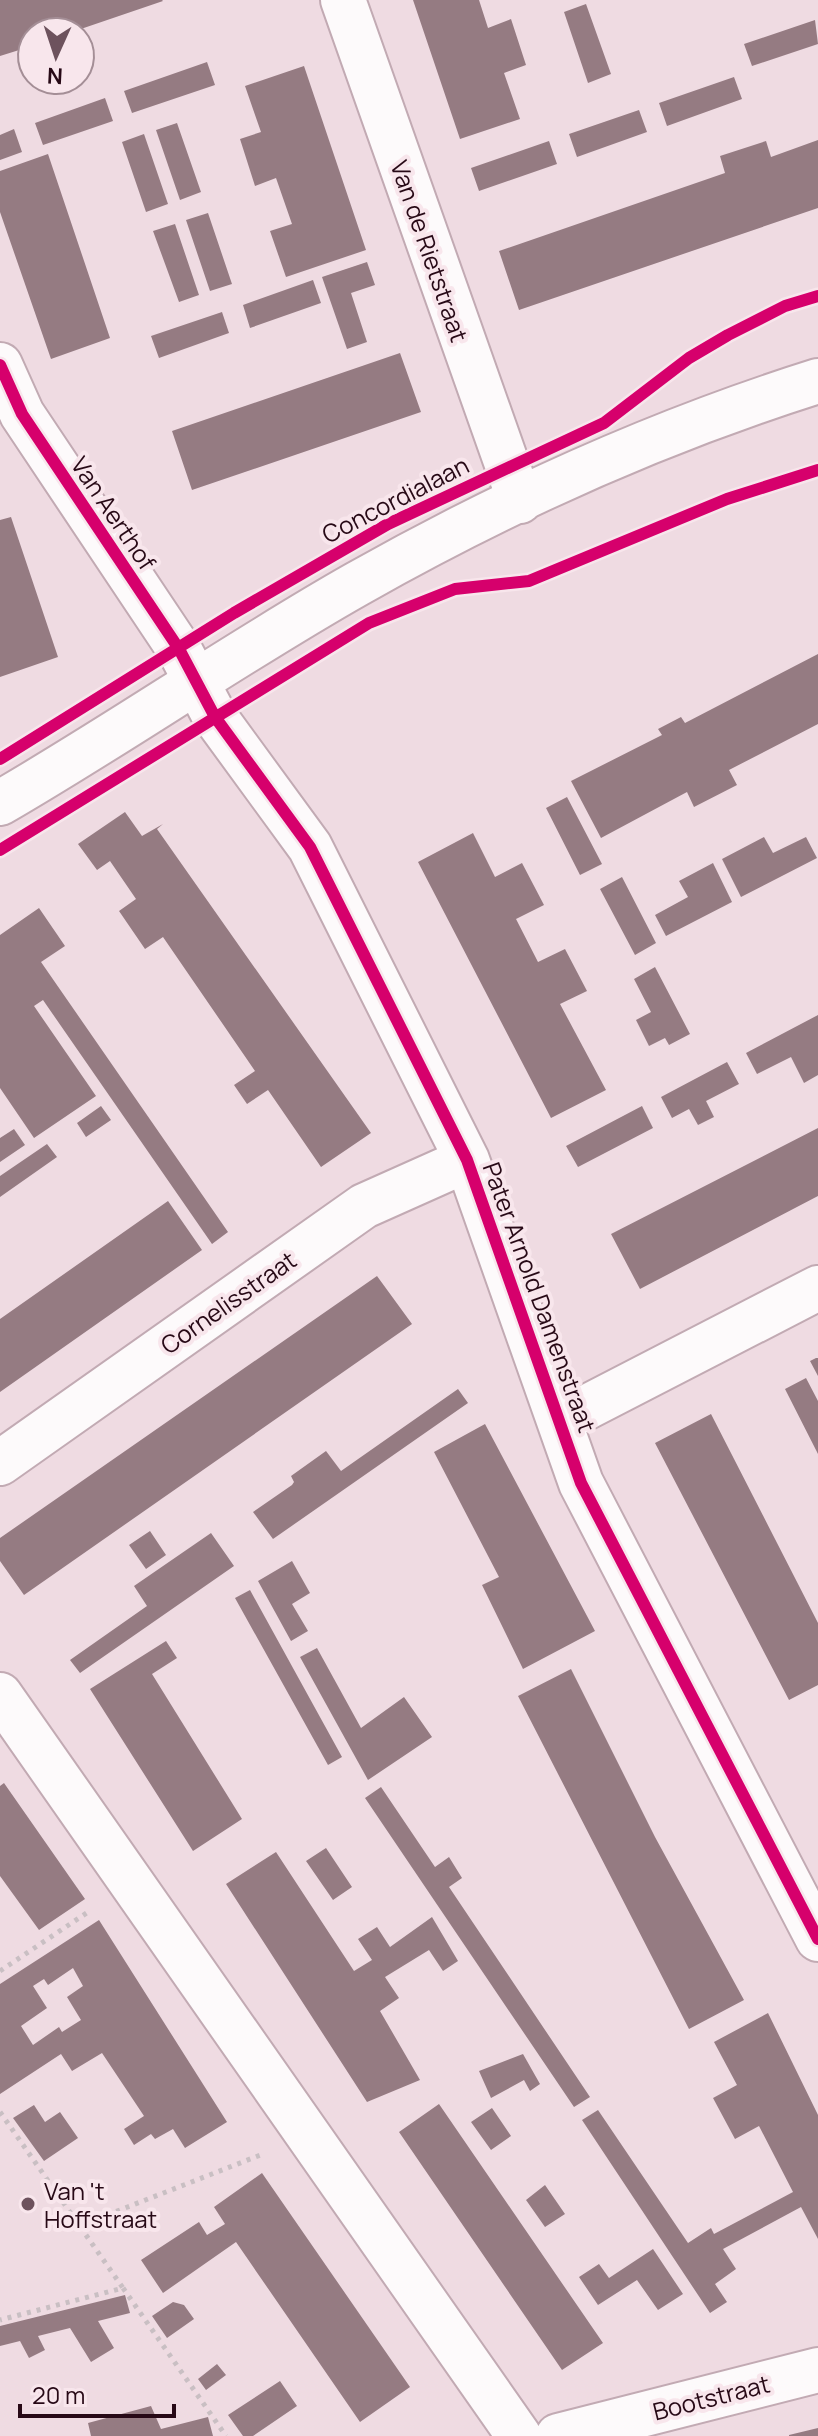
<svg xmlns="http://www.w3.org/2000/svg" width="818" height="2436" viewBox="0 0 818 2436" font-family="Manrope,sans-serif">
	<rect width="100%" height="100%" fill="#efdbe2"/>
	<path fill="#957b82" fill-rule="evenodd" d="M0,0H162L163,1L72,32H32V46L0,56Z
		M413,0H479L488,28L511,19L526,65L504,73L520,119L460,139Z
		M586,4L611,74L588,83L564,12Z
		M815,20L818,44L752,66L744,44Z
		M207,62L215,85L132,113L124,91Z
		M304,66L366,250L286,277L270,231L292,224L276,178L255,186L240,139L261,132L245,86Z
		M734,77L742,99L667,126L659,103Z
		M105,98L113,121L43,145L35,123Z
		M639,110L647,132L577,157L569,134Z
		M177,123L201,192L180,200L156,130Z
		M14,129L22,152L0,160V135Z
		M144,134L168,204L146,212L122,142Z
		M818,140V208L519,310L499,251L725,173L720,156L766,141L771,157Z
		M549,141L557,164L479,191L471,168Z
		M48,154L110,338L51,359L0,212V171Z
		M208,213L232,284L210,291L186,220Z
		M175,224L199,295L179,302L153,231Z
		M367,262L375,285L351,293L367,342L347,349L322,277Z
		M313,280L321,303L250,328L243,305Z
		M222,312L229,333L159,358L151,336Z
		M400,353L421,412L192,490L172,431Z
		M11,517L58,657L0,677V520Z
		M818,654V724L729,770L737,785L694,807L687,792L601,838L571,781L662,735L658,729L681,717L685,723Z
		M567,797L602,864L580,875L546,808Z
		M125,812L142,836L163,824L157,829L371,1133L321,1167L268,1090L247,1104L234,1085L255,1071L163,937L145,949L119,911L136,899L110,861L97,870L78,844Z
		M473,833L495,877L522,863L544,905L516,919L538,962L565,949L587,991L560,1004L606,1090L551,1118L418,862Z
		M764,837L773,853L806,837L817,858L741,897L722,859Z
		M713,863L732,902L666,936L655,915L688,897L679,881Z
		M622,877L656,943L635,955L600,889Z
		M39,908L65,946L41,962L228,1232L212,1244L43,1000L34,1006L96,1096L34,1138L0,1088V935Z
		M655,967L690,1034L669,1045L665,1038L649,1046L636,1020L651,1012L634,979Z
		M818,1015V1075L804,1083L791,1057L757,1074L746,1053Z
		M727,1062L739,1084L706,1101L714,1117L698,1125L689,1109L672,1118L661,1097Z
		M101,1106L111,1120L86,1137L77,1123Z
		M642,1106L653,1128L578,1167L566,1146Z
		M818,1128V1196L640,1289L611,1234Z
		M14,1129L25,1145L0,1162V1138Z
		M47,1144L57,1157L0,1197V1176Z
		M168,1201L202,1250L0,1392V1319Z
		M377,1276L412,1324L24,1595L0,1561V1538Z
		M816,1358H818V1376L810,1361Z
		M806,1378L818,1401V1454L785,1389Z
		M458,1389L468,1403L273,1539L253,1512L292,1485L294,1482L291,1476L326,1451L341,1471Z
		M711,1414L818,1623V1685L789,1700L655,1443Z
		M485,1424L595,1631L523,1669L482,1585L499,1577L434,1452Z
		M150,1531L166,1555L146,1569L129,1545Z
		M211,1533L234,1566L80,1673L70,1660L147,1606L134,1586Z
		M292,1561L310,1593L292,1604L308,1631L291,1641L258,1581Z
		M250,1590L342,1757L328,1765L235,1598Z
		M166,1641L177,1658L152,1674L242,1819L193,1851L90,1689Z
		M317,1648L361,1728L404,1697L432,1737L368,1780L300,1657Z
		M571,1669L655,1837L744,2000L689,2029L518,1696Z
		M4,1783L85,1899L39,1930L0,1876V1786Z
		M381,1787L435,1867L449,1857L462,1878L449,1887L590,2097L574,2107L365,1798Z
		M326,1848L352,1887L333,1900L306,1861Z
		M276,1852L354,1971L372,1960L358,1939L377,1927L390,1947L432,1917L458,1961L443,1971L429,1950L385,1977L399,1998L380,2011L420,2080L367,2102L226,1884Z
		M99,1920L227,2122L185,2148L173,2129L155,2139L151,2134L134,2145L124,2129L144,2116L102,2053L72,2071L61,2054L0,2094V1984ZM73,1968L83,1986L67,1997L81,2020L62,2032L59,2027L33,2045L21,2026L47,2008L33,1986L44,1979L48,1985Z
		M768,2013L818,2115V2239L801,2207L723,2249L736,2269L715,2284L727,2302L710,2313L582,2120L598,2110L688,2243L711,2228L714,2234L793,2192L759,2126L735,2139L713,2098L737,2085L714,2042Z
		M523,2054L540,2084L530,2091L524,2080L491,2098L479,2071Z
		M439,2104L603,2343L562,2370L399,2132Z
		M34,2105L45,2122L60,2112L78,2138L44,2161L13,2118Z
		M492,2108L511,2136L491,2150L471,2122Z
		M262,2173L410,2387L360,2422L236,2242L163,2293L141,2260L199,2222L207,2235L225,2224L214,2207Z
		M545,2185L565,2214L545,2227L526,2200Z
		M653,2249L683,2294L658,2310L637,2280L598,2305L579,2277L599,2264L609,2278Z
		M125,2295L130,2313L98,2321L114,2348L91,2362L70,2328L38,2336L45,2350L29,2358L20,2341L0,2346V2326Z
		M173,2302L184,2305L194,2319L167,2338L152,2316Z
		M217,2364L226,2375L206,2390L198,2379Z
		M280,2381L297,2406L253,2436H243L228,2415Z
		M151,2406L161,2429L208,2417L213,2436H91L88,2423Z
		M818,2428V2436H789V2435Z"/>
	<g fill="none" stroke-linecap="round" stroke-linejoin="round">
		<g stroke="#c2aab3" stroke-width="48">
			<path id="street" d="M343,0L520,501
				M0,365L22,414L179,649L215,717L310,847L467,1160L581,1483L818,1939
				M562,1420L818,1288
				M0,1463L364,1206L467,1160
				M0,1695L519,2436
				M558,2436L818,2370"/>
		</g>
		<g stroke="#c2aab3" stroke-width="48">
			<path id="secondary" d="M0,803C121,733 235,653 357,584C502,502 659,431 818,381"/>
		</g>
		<path stroke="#c9bfc3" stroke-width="5" stroke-dasharray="4 6" stroke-linecap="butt" d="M0,1971L91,1910
			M0,2112L123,2288L0,2320
			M79,2226L263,2154
			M123,2288L226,2436"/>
		<use href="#street" stroke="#fdfafb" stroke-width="44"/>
		<use href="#secondary" stroke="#fdfafb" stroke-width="44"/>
		<g stroke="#f8e6ec" stroke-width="17">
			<path id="cycleway" d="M0,365L22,414L179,649L215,717L310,847L467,1160L581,1483L818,1939
				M0,759L234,613L388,524L604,423L689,358L728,335L785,306L818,296
				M0,850L369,623L455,589L529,581L727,499L818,470"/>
		</g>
		<use href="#cycleway" stroke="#d6006c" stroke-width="12"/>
	</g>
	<circle fill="#6d525d" stroke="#f8e6ec" stroke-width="3" cx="28" cy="2204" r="8"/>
	<g text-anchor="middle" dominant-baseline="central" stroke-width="8" stroke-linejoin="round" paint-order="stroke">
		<g font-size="24" fill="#270916" stroke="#f8e6ec">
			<text transform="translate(430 251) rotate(71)">Van de Rietstraat</text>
			<text transform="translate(395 499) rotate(-27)">Concordialaan</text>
			<text transform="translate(114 513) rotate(56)">Van Aerthof</text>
			<text transform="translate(540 1297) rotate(70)">Pater Arnold Damenstraat</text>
			<text transform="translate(228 1302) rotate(-35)">Cornelisstraat</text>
			<text transform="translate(711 2397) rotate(-14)">Bootstraat</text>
		</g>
		<g font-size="24" fill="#270916" stroke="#f8e6ec" text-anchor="start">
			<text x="44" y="2190">Van 't<tspan x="44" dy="28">Hoffstraat</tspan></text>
		</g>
	</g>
	<g transform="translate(56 56) rotate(183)"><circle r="38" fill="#f8e6ec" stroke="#a48e96" stroke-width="2"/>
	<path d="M0-6L14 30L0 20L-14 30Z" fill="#6d525d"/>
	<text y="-12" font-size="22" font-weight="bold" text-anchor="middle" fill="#270916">N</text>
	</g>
	<path d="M20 2404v12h154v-12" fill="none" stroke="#270916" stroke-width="4"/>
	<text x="32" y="2404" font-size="24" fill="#270916" stroke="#f8e6ec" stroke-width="6" paint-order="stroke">20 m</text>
</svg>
